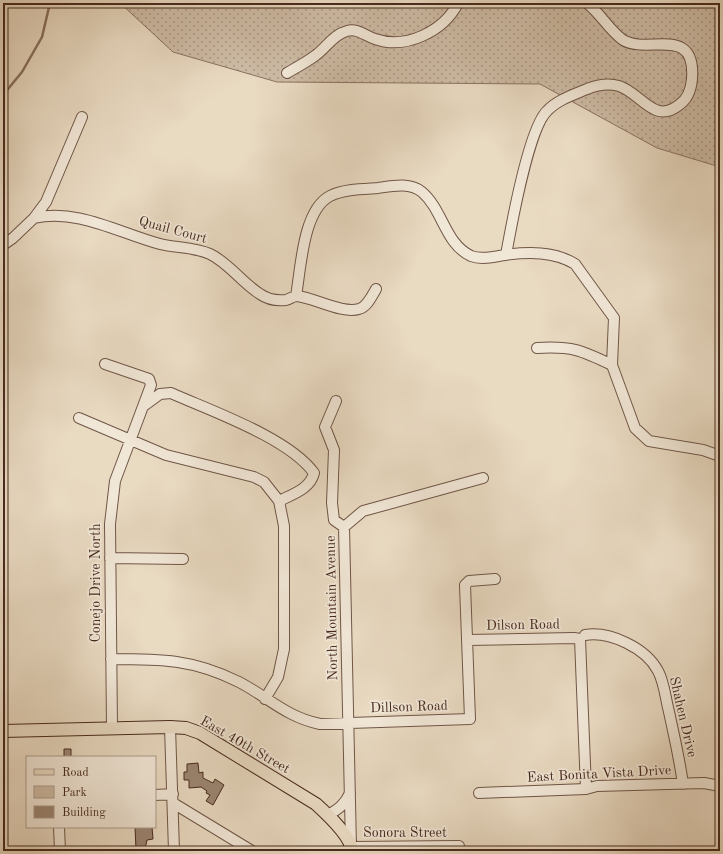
<svg xmlns="http://www.w3.org/2000/svg" width="723" height="854" viewBox="0 0 723 854" font-family="'Old Standard TT',serif">
	<defs>
		<pattern id="green-dots" width="8" height="8" patternUnits="userSpaceOnUse"><rect width="8" height="8" fill="#cebca6"/><path d="M2 2h.1M6 6h.1" fill="none" stroke="#a99987" stroke-width="1.8" stroke-linecap="round"/></pattern>
	</defs>
	<rect width="100%" height="100%" fill="#e9dac2"/>
	<filter id="stains"><feTurbulence type="fractalNoise" baseFrequency=".005" numOctaves="4"/><feColorMatrix values="0 0 0 0 .2 0 0 0 0 .09 0 0 0 0 .02 0 0 0 .5 -.17"/></filter>
	<radialGradient id="worn" r=".72"><stop offset=".6" stop-color="#630" stop-opacity="0"/><stop offset="1" stop-color="#630" stop-opacity=".3"/></radialGradient>
	<path fill="url(#green-dots)" stroke="#8b7362" d="M120,3H720V167L657,148L540,84L277,82L173,52Z"/>
	<g fill="none" stroke-linecap="round" stroke-linejoin="round">
		<path stroke="#88705f" stroke-width="2.5" d="M3,95L22,72L42,37L50,3"/>
	</g>
	<path fill="#9c8673" stroke="#482a1e" d="M64,749H71V757H64Z
		M198,763L199,773L203,772V778L213,783L215,779L224,785L213,805L206,801L210,795L206,793L207,791L201,787L189,788V780H184V772H187V764Z
		M135,827H152L153,839L147,840L145,849H136Z"/>
	<g fill="none" stroke-linecap="round" stroke-linejoin="round">
		<g stroke="#705647" stroke-width="12">
			<path id="minor" d="M287,73C297,67 307,62 316,55C326,48 334,34 347,31C358,28 365,36 375,39C406,50 444,31 458,3
				M34,218C77,208 119,233 160,244C176,248 195,247 210,254C229,263 242,283 260,294C267,299 277,301 286,300C290,299 293,296 297,296C315,298 342,314 359,309C367,307 372,296 376,289
				M3,245L13,238L34,218L46,202L82,117
				M506,255C511,227 529,128 547,111C557,100 573,95 587,89C597,85 608,83 619,86C641,93 654,125 679,105C688,99 691,90 692,79C696,24 648,55 623,40C609,30 601,14 587,3
				M296,296C301,267 303,210 330,196C344,189 363,189 378,188C392,186 410,182 422,192C443,210 445,244 471,256C481,260 494,257 504,255C528,252 554,251 575,264L614,318L612,365L635,428L649,441L703,450L720,456
				M537,348C572,346 581,350 612,365
				M105,364L149,379L151,385L115,481L110,524L112,729
				M336,401L325,427L334,450L332,503L334,520L344,527L351,847L459,846
				M145,405L160,394L171,393C211,411 289,438 314,473C310,489 293,494 279,501
				M79,418L166,455L254,477L264,482L279,501L284,526V649L278,677L265,699
				M344,527L363,511L483,478
				M110,558L183,559
				M585,635C610,631 646,648 658,671C663,680 665,693 667,703C673,730 679,756 683,784
				M467,640L574,638L580,639L586,789
				M111,659C161,659 193,659 239,682C268,697 286,717 320,724L470,719L465,585L469,581L495,579
				M170,727L174,851
				M479,793L586,789L597,786L704,783L720,786
				M155,795L173,794
				M173,803L252,851
				M328,815C339,809 345,804 350,793
				M59,827L60,851"/>
		</g>
		<g stroke="#482a1e" stroke-width="14">
			<path id="major" d="M3,731L170,727L186,728L200,733L316,804C327,814 351,836 352,851"/>
		</g>
		<use href="#minor" stroke="#f1e7d7" stroke-width="10"/>
		<use href="#major" stroke="#e9dac2" stroke-width="12"/>
	</g>
	<g text-anchor="middle" dominant-baseline="central" stroke-width="3.5" stroke-linejoin="round" paint-order="stroke">
		<g font-size="14" fill="#482a1e" stroke="#f1e7d7">
			<text transform="translate(173 230) rotate(15)">Quail Court</text>
			<text transform="translate(96 583) rotate(-90)">Conejo Drive North</text>
			<text transform="translate(332 608) rotate(-91)">North Mountain Avenue</text>
			<text transform="translate(523 625) rotate(-1)">Dilson Road</text>
			<text transform="translate(409 707) rotate(-2)">Dillson Road</text>
			<text transform="translate(683 717) rotate(77)">Shahen Drive</text>
			<text transform="translate(245 745) rotate(30)">East 40th Street</text>
			<text transform="translate(599 774) rotate(-3)">East Bonita Vista Drive</text>
			<text x="405" y="833">Sonora Street</text>
		</g>
	</g>
	<rect width="723" height="854" fill="none" stroke="#e9dac2" stroke-width="16"/>
	<rect x="4" y="4" width="715" height="846" fill="none" stroke="#482a1e" stroke-width="2"/>
	<rect x="8" y="8" width="707" height="838" fill="none" stroke="#482a1e"/>
	<rect x="26" y="756" width="130" height="72" fill="#f1e7d7" stroke="#ad9b8d"/>
	<rect x="34" y="769" width="20" height="6" fill="#e9dac2" stroke="#ad9b8d"/>
	<text x="62" y="776" font-size="12" fill="#482a1e">Road</text>
	<rect x="34" y="786" width="20" height="12" fill="#cebca6" stroke="#ad9b8d"/>
	<text x="62" y="796" font-size="12" fill="#482a1e">Park</text>
	<rect x="34" y="806" width="20" height="12" fill="#9c8673" stroke="#ad9b8d"/>
	<text x="62" y="816" font-size="12" fill="#482a1e">Building</text>
	<rect width="100%" height="100%" filter="url(#stains)"/>
	<rect width="100%" height="100%" fill="url(#worn)"/>
</svg>
